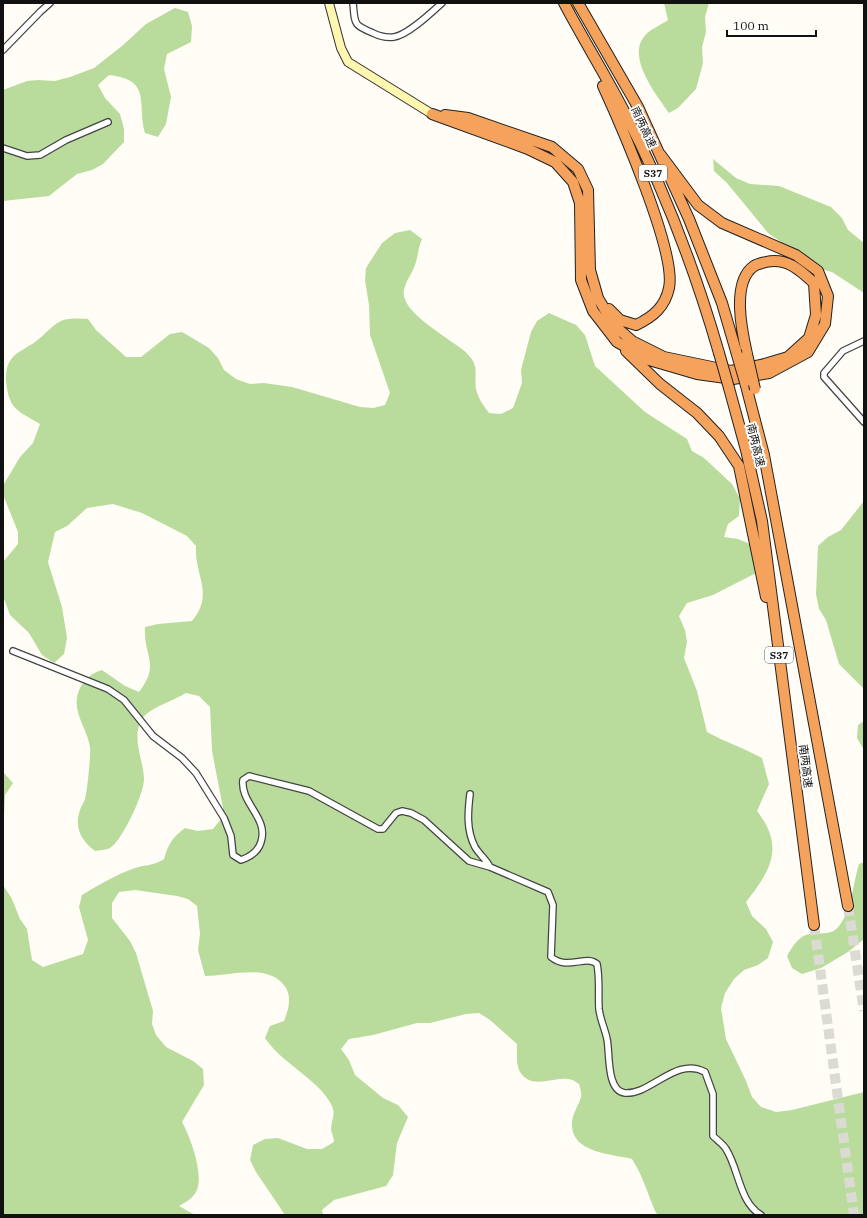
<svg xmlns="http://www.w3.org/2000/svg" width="867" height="1218" viewBox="0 0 867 1218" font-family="'IBM Plex Serif','Noto Sans SC',serif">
	<rect width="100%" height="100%" fill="#fffdf5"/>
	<path fill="#b9dc9c" d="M664,3H709L705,17L706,32L702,47L703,63L696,89L678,108L669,113C657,96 628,59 643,38C648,30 661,25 668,20Z
		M175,8L188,12L192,26L191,42L167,54L164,69L171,97L166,124L158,137L145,133C137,102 152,80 109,75L98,85L105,98L120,114L124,129V142L103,164L92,170L77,174L49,196L3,201V90L27,81L38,80L55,81L70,77L94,68L122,46L146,24Z
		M713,159L736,178L750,184L779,186L831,207L842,218L848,230L864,243V293L832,272L820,269L768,233L727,183L714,171Z
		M410,230L422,239C418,248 418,257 415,265C412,274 406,280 404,290C400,309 436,330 449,340C456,345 465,350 470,357C479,367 474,377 476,389C478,398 483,405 489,413L501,414L513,408L522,383L521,370L531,332L537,321L549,313L576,325L585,335L595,366L645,412L687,439L692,451L704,458L732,484L740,499L739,516L728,524L724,537L738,539L750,544L760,571L713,595L687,603L679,616L685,630L687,642L684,658L697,691L707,732C725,742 744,748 762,758L769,784L757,811C785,847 771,870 746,902L752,916L766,929L773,942L768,958L758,965L744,970L734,979L725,993L721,1008L726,1039L746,1081L752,1097L761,1107L776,1112L792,1110L864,1092V1215H660L656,1213C648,1195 643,1176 632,1159C612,1154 570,1153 572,1123C572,1114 579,1105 581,1097C582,1093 580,1088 579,1084C576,1082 572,1079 568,1079C551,1077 530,1091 519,1070C516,1063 517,1052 517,1044L490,1020L479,1013L466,1014L430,1023H417L373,1035L349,1039L341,1049L349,1060L355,1075L383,1098L398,1105L408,1117L397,1143L393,1175L386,1186L334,1200L322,1210L323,1215H285L256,1172L250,1160L253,1145L265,1139L278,1138L307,1149H322L334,1142C334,1138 332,1134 331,1130C331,1121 336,1115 332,1106C320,1080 282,1064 265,1038L270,1026L284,1021C288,1010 292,999 286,988C270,962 230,976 205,976L198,950L200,934L197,906L188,899L177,896L135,890L119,892L112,903V918L130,941L136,953L153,1011L152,1024L156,1035L166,1047L193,1061L203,1069L204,1085L182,1122C190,1136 205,1176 196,1192C192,1199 186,1202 179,1206L195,1215H3V885L12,899L20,919L27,929L32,960L43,967L83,954L88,940L79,907L82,895C98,885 114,876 132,869C146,864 151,867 164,859C169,843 172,838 185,828L198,831L213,829L221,819L223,808L212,751L210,707L199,696L186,693C175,700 149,708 142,719C131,738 143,758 144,778C145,792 122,841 110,848C106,850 99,850 95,851C81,840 74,828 80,810C81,806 84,803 85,799C87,794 91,753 90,747C88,731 74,714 77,698C79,684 90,673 102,670L125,686L139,692C161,664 143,656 145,627L158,624L192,621C215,593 194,576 196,546L187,536L142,513L113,504L87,508L67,526L55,532L48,562L62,607L67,638L64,654L54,663L42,655L29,633L10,615L3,596V562L18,544V532L4,497V484L20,457L33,443L40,424C17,410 9,410 6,381C6,372 6,366 12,358C17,352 28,347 35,342C58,324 55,316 88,319L96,330L126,357H141L170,334L182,332L209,348L218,358L224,370L236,379L250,384L264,383L292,387L360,407L373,408L385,405L390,393L370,335L369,305L365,280L366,268L382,243L395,233Z
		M864,501V689L839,664L826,620L819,609L816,594L818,546L828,537L841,530Z
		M864,721V750L857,738L858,725Z
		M3,772L13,783L5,795L3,836Z
		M864,862V939L848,952L821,968L802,974L792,968L787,956C791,949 795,942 802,937C814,929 829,939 839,926C852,910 853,883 859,864Z"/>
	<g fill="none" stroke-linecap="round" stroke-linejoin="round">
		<path stroke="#dbdad3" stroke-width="10" stroke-dasharray="10 5" stroke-linecap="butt" d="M848,906L864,1011
			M814,925L854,1215"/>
		<g stroke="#444" stroke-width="8">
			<path id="street" d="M353,3C355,24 353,25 373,33C379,36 386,38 394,37C408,35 431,13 442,3
				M3,50L40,12L50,3
				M3,148L27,156L40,155L66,140L108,122
				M864,341L843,351L824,373V377L864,422
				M13,651L108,689L124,700L153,736L182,758L196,773L224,818L231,836L233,855L241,860C250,857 258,852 261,842C269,818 240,803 243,780L249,776L309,791L378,829H383L396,813L402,811L411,813L424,820L469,861L490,867L548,892L553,905L551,957C568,971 586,954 597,964C600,979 598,994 599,1009C600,1019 605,1029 607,1039C610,1052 606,1091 625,1093C651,1095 676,1056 705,1072L713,1094V1136C717,1140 723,1144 726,1149C739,1169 739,1202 761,1215
				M470,794C468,811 466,830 475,847C479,854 486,859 490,867"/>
		</g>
		<g stroke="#333" stroke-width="10">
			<path id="secondary" d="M329,3L341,48L348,62L432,114"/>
		</g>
		<g stroke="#222" stroke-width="12">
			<path id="highway" d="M564,3C583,39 605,74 624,111C664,188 695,270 719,353
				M578,3L638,107L689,219L722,303L736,351
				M603,86C620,123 677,253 669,288C665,307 653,317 636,325L620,320L609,309
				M432,114L528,149L555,162L573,182L580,203L581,280L593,311L617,342L649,360L697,374L733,379L769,373L808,352L825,324L828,296L818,271L796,255L722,223L698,205L660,154
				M445,115L468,118L552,147L578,169L588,190L590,270L598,298L614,325L632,341L664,357L731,371L761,365L788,357L809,338L816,315L814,283C800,270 786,257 766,262C762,263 757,264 754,266C731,282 742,332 747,354
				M626,351L660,384L697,413L719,436L739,466L766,597
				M745,382L764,455L848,906
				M729,388L746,450L762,521L814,925"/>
		</g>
		<use href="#street" stroke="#fff" stroke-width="5.5"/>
		<use href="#secondary" stroke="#fff6b0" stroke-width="8"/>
		<use href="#highway" stroke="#f5a25d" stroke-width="10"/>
		<g stroke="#222" stroke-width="12" stroke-linecap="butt">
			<path id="highway-bridge" d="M736,351L745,382
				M719,353L729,388
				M747,354L755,389"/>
		</g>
		<use href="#highway-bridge" stroke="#f5a25d" stroke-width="10"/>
	</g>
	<g text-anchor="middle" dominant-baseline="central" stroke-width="4" stroke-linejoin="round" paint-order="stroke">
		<g fill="#fff" stroke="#585858" stroke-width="1">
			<rect x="639" y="165" width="28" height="16" rx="3"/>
			<rect x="765" y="647" width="28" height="16" rx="3"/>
		</g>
		<g font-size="10" font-weight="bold" fill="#111">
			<text x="653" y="173">S37</text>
			<text x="779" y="655">S37</text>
		</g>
		<g font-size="11" fill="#111" stroke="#fff">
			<text transform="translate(644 127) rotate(65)">南两高速</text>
			<text transform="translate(756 445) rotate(76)">南两高速</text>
			<text transform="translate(806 766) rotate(83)">南两高速</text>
		</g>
	</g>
	<rect width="867" height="1218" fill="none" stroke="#111111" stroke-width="8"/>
	<path d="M727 30v6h89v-6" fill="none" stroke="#111111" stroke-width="2"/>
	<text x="733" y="30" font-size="12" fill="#111111" stroke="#ffffff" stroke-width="3" paint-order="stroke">100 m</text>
</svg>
